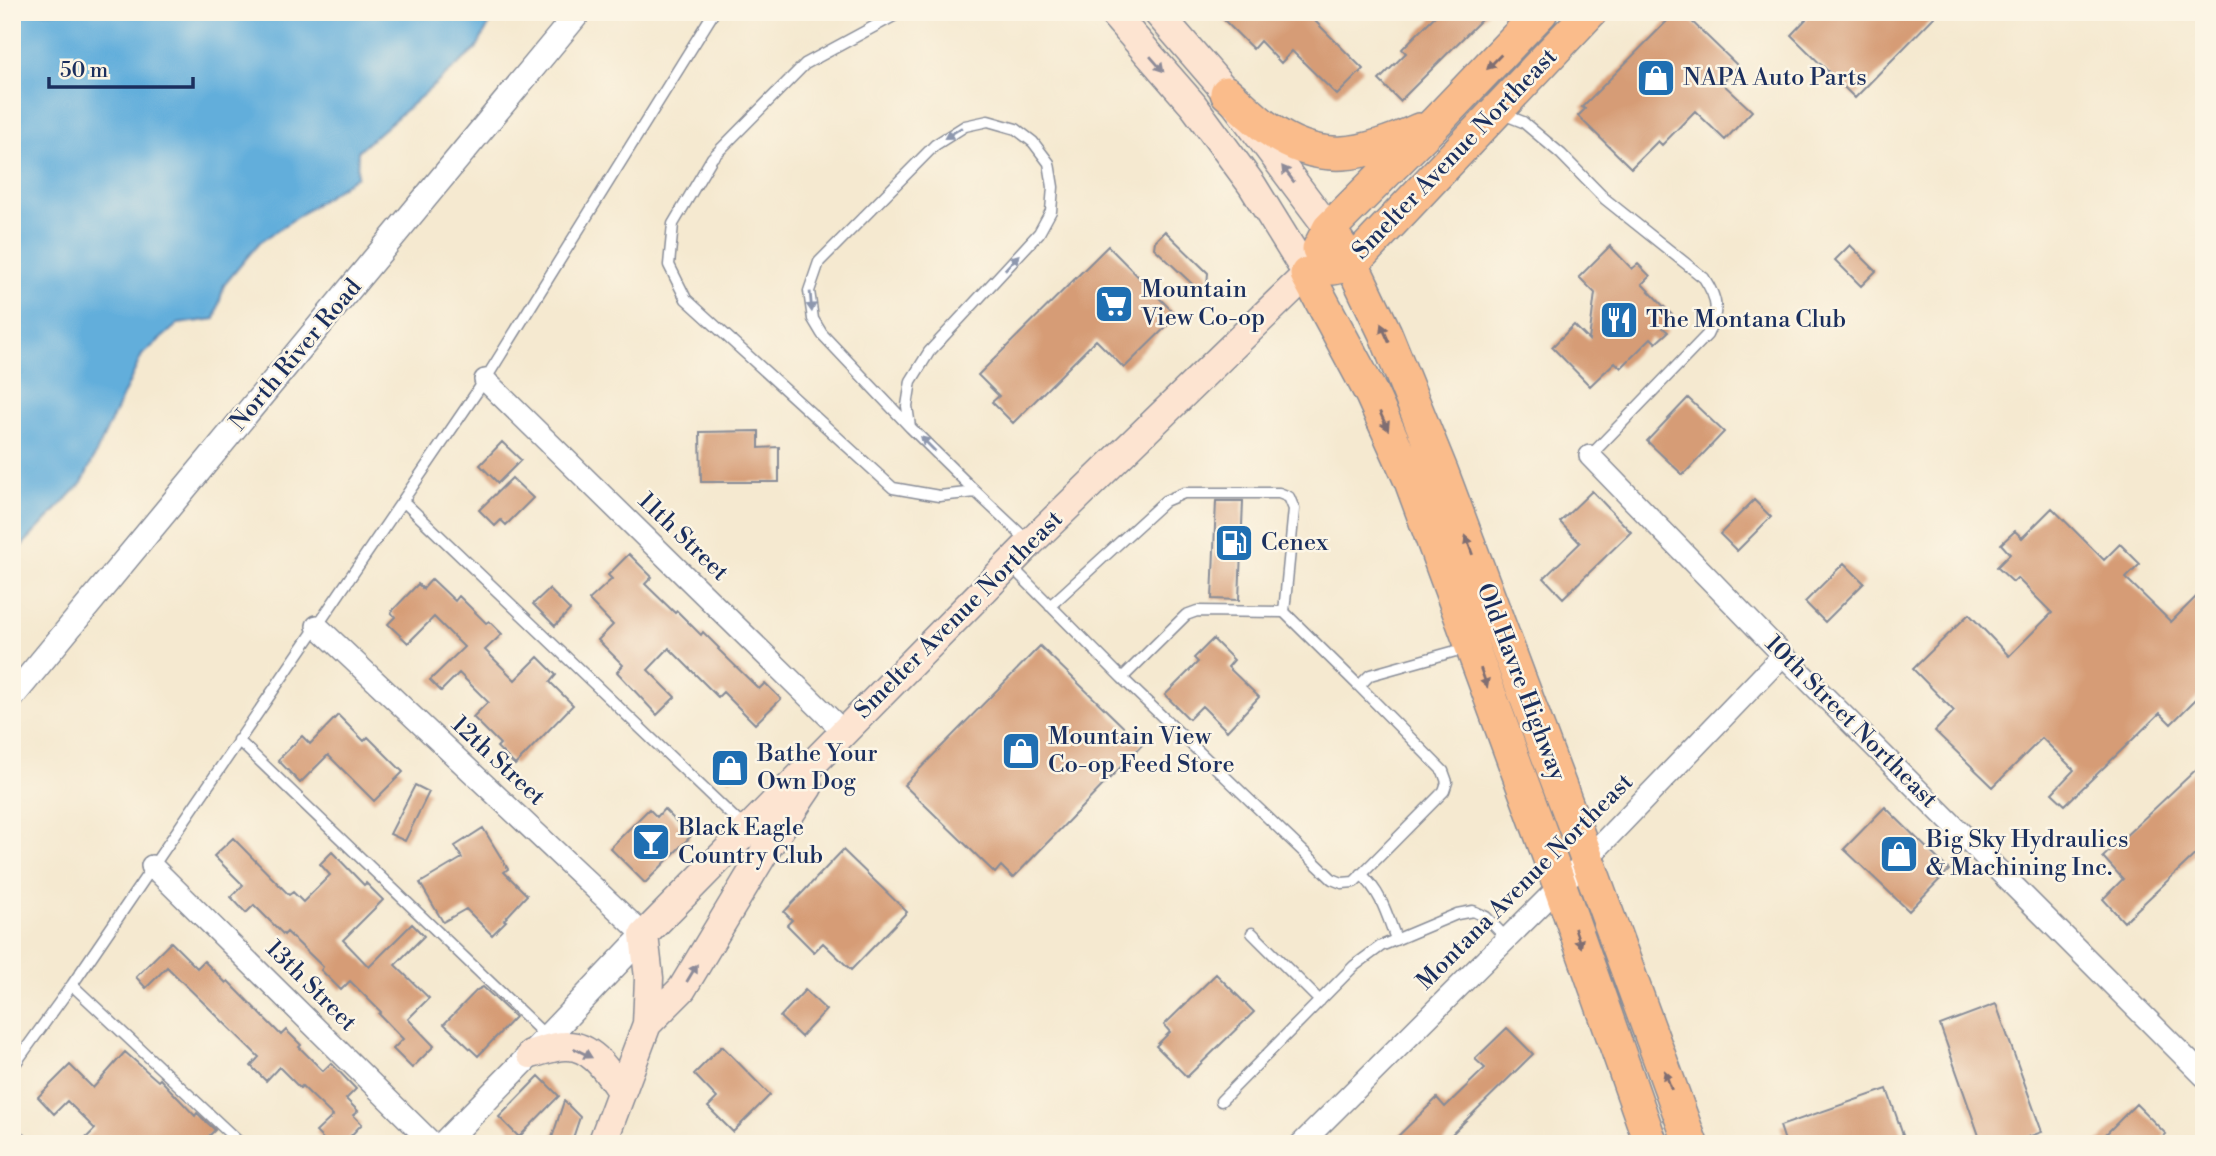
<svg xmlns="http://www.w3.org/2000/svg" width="2216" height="1156" viewBox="0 0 2216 1156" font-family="'Libre Bodoni',serif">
	<rect width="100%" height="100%" fill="#fcf5e5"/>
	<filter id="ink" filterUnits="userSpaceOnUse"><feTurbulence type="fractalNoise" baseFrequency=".0143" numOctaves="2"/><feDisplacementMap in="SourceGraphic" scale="14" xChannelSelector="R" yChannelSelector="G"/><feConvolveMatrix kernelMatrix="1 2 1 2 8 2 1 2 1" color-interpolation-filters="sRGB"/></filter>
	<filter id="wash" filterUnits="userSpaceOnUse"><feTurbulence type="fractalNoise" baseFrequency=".00686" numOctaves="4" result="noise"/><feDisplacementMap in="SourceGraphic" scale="28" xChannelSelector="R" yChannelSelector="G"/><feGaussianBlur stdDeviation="1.57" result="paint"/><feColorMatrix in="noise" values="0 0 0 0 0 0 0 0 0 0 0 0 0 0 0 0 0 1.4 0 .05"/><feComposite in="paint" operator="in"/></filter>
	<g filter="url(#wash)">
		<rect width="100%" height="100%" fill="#f5e9d0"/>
		<path fill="#62aedb" stroke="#3e6e9c" stroke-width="2" d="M12,12H516L509,20L493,17L476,49L358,151L357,176L259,243L224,285L215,319L178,324L142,355L82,483L12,556Z"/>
		<g id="blocks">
			<path fill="#d69c76" d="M1216,12H1306L1363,69L1337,95L1292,51L1281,63L1260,41L1253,49Z
				M1439,12H1489L1400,101L1379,80L1406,53L1402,49Z
				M1676,12H1682L1738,66L1722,83L1752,111L1725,140L1695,111L1662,145L1658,141L1631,168L1578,116L1585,109L1582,107Z
				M1813,12H1939L1855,98L1791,35Z
				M1165,231L1208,273L1206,297L1154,248L1155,241Z
				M1850,245L1876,271L1861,286L1835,260Z
				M1108,246L1177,316L1124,368L1096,340L1013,423L992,402L999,396L978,375Z
				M1610,246L1632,269L1638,264L1650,276L1642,284L1673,316L1662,327L1668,332L1656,343L1651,338L1621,368L1615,362L1590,386L1552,347L1574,325L1589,340L1595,293L1579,277Z
				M1688,398L1724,432L1683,475L1647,441Z
				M759,431V448L779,447V482H701L700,432Z
				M502,442L521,460L498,483L480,465Z
				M512,478L533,498L506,525L501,520L495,526L479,510Z
				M1592,491L1631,532L1563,598L1544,578L1580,543L1560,522Z
				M1754,500L1771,517L1737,551L1720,534Z
				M1216,501H1243L1239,600L1212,599Z
				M2052,508L2104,560L2120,544L2140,564L2126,578L2171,622L2204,589V691L2171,724L2160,713L2065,805L2052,793L2074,770L2042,738L1993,787L1935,731L1954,711L1913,669L1969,614L2009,656L2052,613L2017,578L2013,582L1997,567L2010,554L2001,544L2015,531L2022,538Z
				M629,554L652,577L645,584L675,613L677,611L701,635L703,632L719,648L718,649L759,689L765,683L781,699L755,724L723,692L718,697L669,648L648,670L675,697L657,715L617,672L623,665L598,640L613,625L589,600L612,579L608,575Z
				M1844,563L1864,583L1825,622L1805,602Z
				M432,579L455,601L459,596L486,623L489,621L502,634L485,650L515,680L538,657L556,675L550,682L573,705L515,765L497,747L500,744L473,717L488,702L459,673L441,691L430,680L464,647L434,617L408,643L388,624L395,617L391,612L418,584L423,589Z
				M549,589L570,610L555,626L533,604Z
				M1213,639L1234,660L1228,667L1259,697L1227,731L1202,706L1189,719L1165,695L1198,662L1194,658Z
				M1040,646L1142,745L1013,878L1001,866L995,873L904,785Z
				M338,715L364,741L368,737L403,772L374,801L328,755L300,783L278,760L302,736L310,744Z
				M726,754L741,769L730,780L715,765Z
				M2204,762V846L2124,922L2103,899L2123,879L2103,857Z
				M415,785L429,792L405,841L390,834Z
				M1885,807L1949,870L1909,911L1844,849Z
				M649,809L657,817L664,809L691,836L645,883L610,848Z
				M483,828L508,869L504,872L527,895L504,920L506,921L492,935L466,909L443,922L420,883L462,858L455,846Z
				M233,838L289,895L293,892L303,902L330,875L320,864L332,852L364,885L366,883L383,900L343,940L369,967L412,924L424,936L395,965L429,998L408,1019L434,1046L412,1068L393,1049L403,1039L379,1014L381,1012L350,981L341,990L321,970L323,967L287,932L284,935L254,905L246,913L231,897L243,885L214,856Z
				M843,850L907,912L851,970L823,943L814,952L787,925L792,920L784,912Z
				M171,942L197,968L204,961L226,983L228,981L281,1035L286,1030L301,1045L299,1047L323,1071L331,1063L356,1089L346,1099L358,1111L353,1115L362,1124L343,1144H328L316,1132L333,1116L302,1086L300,1088L279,1067L266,1081L251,1066L259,1057L167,967L146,988L136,977Z
				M1216,974L1254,1012L1187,1077L1156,1046L1170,1032L1164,1025Z
				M483,987L515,1017L478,1056L444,1024L477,990Z
				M805,990L826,1010L801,1037L780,1017Z
				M1996,1004L2042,1132L2009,1144H1982L1940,1025Z
				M1507,1028L1533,1054L1442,1144H1390L1437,1098L1445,1107L1485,1068L1475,1059Z
				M722,1046L770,1095L733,1132L708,1107L717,1098L694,1074Z
				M125,1052L158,1081L160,1079L195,1116L197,1113L215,1130L201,1144H80L95,1129L67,1101L54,1114L38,1097L70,1065L93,1088Z
				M539,1076L559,1096L519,1137L499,1117Z
				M1887,1089L1906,1144H1786L1780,1126Z
				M564,1101L580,1117L571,1144H550Z
				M2136,1104L2166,1134L2156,1144H2096Z"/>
		</g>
	</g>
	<g filter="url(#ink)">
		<use href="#blocks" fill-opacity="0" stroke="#888c97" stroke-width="2"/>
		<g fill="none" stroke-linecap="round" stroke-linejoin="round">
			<g stroke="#888c97" stroke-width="13">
				<path id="service" d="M901,12L805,64L712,158L673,224L669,265L686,299L893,488L939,496L976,492L1030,543
					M1500,113L1523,122L1561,154L1605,199L1704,278C1719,301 1719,311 1707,335L1590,456
					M910,427L822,334L813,319L809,291L819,262L935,145L965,126L988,121L1016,129L1033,142L1049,163L1053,187L1051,211L1039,233L929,352L911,381L907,406L910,427L976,492
					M403,501L747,830
					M1010,565L1122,678L1186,615L1197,611L1284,612L1359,686L1370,675L1470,647
					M1050,606L1165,501L1184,493H1279L1289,497L1294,509L1284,612
					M1122,678L1332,879L1342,883L1354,882L1444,791L1447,782L1443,771L1359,686
					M238,740L547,1037
					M1361,874C1381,892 1387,915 1396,939
					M1252,933L1320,1001
					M72,985L241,1144
					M12,1068L72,985L485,380L714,12
					M1221,1101L1354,966L1381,946L1457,914L1473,911L1486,917L1507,939"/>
			</g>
			<g stroke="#888c97" stroke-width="24">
				<path id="minor" d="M485,380L844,732
					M1590,456L1783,655L2204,1076
					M317,626L644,935
					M152,866L433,1144
					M12,1138L18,1144
					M1301,1144L1587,859L1783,655"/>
			</g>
			<g stroke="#888c97" stroke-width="27">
				<path id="tertiary" d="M12,697L579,12
					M443,1144L531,1054L644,935"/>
			</g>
			<g stroke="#888c97" stroke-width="31">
				<path id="secondary" d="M1157,12L1227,93L1329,229
					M647,1024L682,989L765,851L808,787
					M531,1054C542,1051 554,1046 565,1046C591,1044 608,1072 621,1091
					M602,1144L647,1024L649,978L644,935L1030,543L1307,274L1252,185L1193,105L1112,12"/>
			</g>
			<g stroke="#888c97" stroke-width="36">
				<path id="trunk" d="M1227,93C1240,104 1253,118 1267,128C1320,167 1365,155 1419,130
					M1329,229L1352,264L1385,333L1442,473L1587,859L1691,1144
					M1319,249L1329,229L1437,121L1541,12
					M1333,268L1352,264L1590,12
					M1307,274L1372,395L1411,481L1560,886L1651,1144"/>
			</g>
			<use href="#service" stroke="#fff" stroke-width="10"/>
			<use href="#minor" stroke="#fff" stroke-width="21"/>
			<use href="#tertiary" stroke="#fff" stroke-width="24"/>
			<use href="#secondary" stroke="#fde4d1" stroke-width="28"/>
			<use href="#trunk" stroke="#fabc8b" stroke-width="33"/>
		</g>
		<defs><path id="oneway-solid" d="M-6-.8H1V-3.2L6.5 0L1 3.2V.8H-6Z" transform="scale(1.75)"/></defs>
		<g fill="#7f6e72">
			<use href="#oneway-solid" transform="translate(1494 62) rotate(134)"/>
			<use href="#oneway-solid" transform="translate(1385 333) rotate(-114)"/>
			<use href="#oneway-solid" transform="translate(1384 421) rotate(65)"/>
			<use href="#oneway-solid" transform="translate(1469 545) rotate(-110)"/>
			<use href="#oneway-solid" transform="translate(1484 678) rotate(70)"/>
			<use href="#oneway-solid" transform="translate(1578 938) rotate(71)"/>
			<use href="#oneway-solid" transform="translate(1668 1080) rotate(-110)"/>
		</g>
		<g fill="#8c8a98">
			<use href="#oneway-solid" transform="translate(1157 64) rotate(49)"/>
			<use href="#oneway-solid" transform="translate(1288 174) rotate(-127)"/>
			<use href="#oneway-solid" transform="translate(692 973) rotate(-59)"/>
			<use href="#oneway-solid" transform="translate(583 1053) rotate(27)"/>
		</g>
		<g fill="#8d97ae">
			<use href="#oneway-solid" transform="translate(953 133) rotate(148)"/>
			<use href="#oneway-solid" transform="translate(1012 262) rotate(-47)"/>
			<use href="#oneway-solid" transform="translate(811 302) rotate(85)"/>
			<use href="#oneway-solid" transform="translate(928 444) rotate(-135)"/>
		</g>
	</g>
	<defs>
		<g id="shop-square" transform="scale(2.0125)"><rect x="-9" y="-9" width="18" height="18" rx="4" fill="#1f6fb2" stroke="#fcf5e5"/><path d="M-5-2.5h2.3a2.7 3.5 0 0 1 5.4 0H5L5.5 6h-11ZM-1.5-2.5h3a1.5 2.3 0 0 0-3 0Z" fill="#fff"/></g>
		<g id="supermarket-square" transform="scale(2.0125)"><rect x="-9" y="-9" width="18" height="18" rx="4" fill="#1f6fb2" stroke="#fcf5e5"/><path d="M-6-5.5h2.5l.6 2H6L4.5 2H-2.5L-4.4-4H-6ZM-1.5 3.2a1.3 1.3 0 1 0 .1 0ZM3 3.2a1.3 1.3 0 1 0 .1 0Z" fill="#fff"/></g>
		<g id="restaurant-square" transform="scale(2.0125)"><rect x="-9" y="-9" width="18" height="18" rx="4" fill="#1f6fb2" stroke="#fcf5e5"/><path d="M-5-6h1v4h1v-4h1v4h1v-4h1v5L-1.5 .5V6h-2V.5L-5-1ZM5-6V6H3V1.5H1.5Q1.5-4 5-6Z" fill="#fff"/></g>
		<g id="fuel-square" transform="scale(2.0125)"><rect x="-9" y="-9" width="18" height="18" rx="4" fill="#1f6fb2" stroke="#fcf5e5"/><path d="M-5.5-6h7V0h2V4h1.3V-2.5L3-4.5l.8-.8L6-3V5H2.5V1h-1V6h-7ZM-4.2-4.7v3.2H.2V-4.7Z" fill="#fff"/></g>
		<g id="bar-square" transform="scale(2.0125)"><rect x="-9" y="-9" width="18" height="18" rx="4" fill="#1f6fb2" stroke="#fcf5e5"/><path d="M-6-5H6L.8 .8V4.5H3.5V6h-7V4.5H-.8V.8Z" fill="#fff"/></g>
	</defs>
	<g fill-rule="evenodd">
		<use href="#shop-square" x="1656" y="78"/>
		<use href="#supermarket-square" x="1114" y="304"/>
		<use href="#restaurant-square" x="1619" y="320"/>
		<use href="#fuel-square" x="1234" y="543"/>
		<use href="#shop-square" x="1021" y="751"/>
		<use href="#shop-square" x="730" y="768"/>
		<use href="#bar-square" x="651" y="842"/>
		<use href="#shop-square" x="1899" y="854"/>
	</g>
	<g text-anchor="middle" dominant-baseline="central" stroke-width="5" stroke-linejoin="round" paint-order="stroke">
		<g font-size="24" fill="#1b2f5e" stroke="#fcf5e5" text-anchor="start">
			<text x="1683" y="78">NAPA Auto Parts</text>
			<text x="1141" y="290">Mountain<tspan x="1141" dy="28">View Co-op</tspan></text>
			<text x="1646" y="320">The Montana Club</text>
			<text x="1261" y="543">Cenex</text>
			<text x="1048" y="737">Mountain View<tspan x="1048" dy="28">Co-op Feed Store</tspan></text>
			<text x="757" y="754">Bathe Your<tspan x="757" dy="28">Own Dog</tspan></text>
			<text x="678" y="828">Black Eagle<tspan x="678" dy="28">Country Club</tspan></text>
			<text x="1926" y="840">Big Sky Hydraulics<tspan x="1926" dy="28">&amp; Machining Inc.</tspan></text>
		</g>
		<g font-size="24" fill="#1b2f5e" stroke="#fcf5e5">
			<text transform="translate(1455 154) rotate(-46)">Smelter Avenue Northeast</text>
			<text transform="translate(296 355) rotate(-50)">North River Road</text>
			<text transform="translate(683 537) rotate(44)">11th Street</text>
			<text transform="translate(959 615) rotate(-45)">Smelter Avenue Northeast</text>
			<text transform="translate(1521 682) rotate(69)">Old Havre Highway</text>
			<text transform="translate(1851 722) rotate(45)">10th Street Northeast</text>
			<text transform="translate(498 761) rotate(43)">12th Street</text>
			<text transform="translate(1525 882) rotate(-45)">Montana Avenue Northeast</text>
			<text transform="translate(311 986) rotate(45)">13th Street</text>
		</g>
	</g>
	<rect width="2216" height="1156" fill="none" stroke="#fcf5e5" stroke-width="42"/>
	<path d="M49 77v10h144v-10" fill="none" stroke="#1b2f5e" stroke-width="3.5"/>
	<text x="60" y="77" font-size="21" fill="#1b2f5e" stroke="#fcf5e5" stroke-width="5" paint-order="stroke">50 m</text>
</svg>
